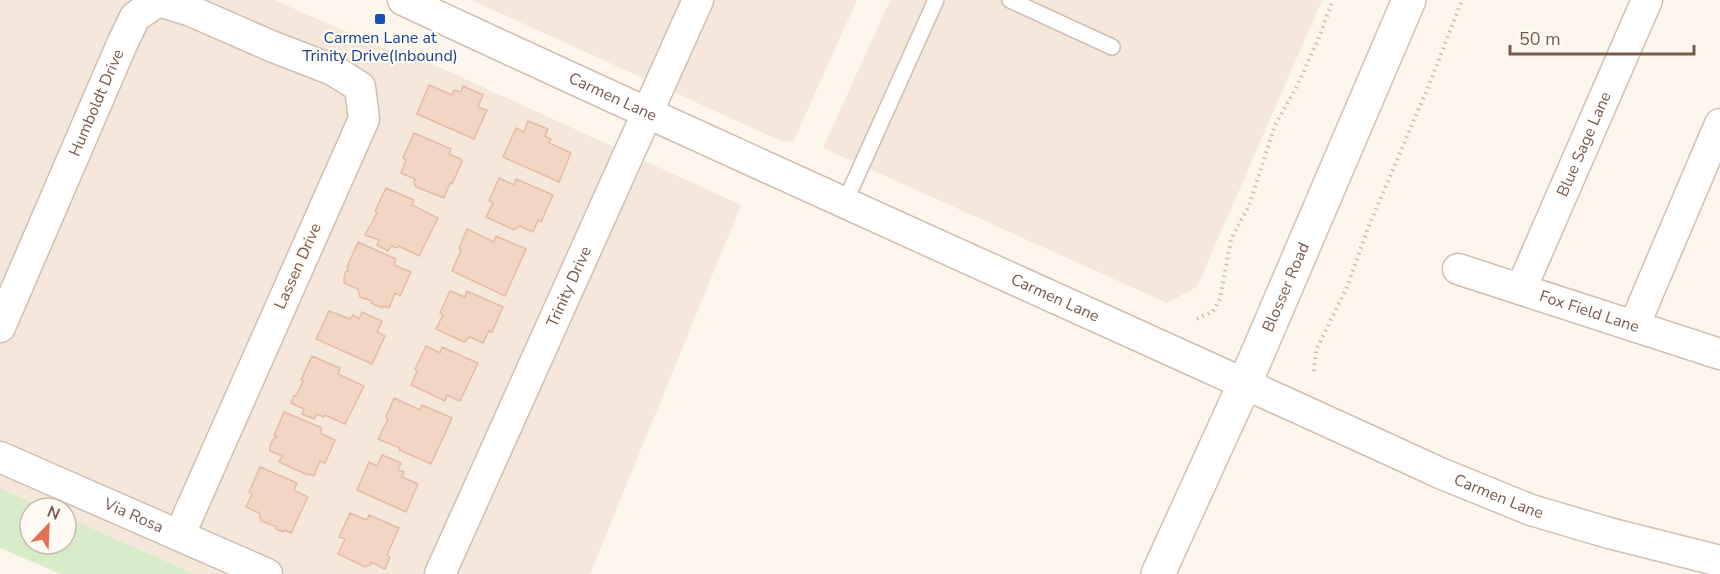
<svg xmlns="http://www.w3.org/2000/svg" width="1720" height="574" viewBox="0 0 1720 574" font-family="'Nunito Sans',sans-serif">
	<rect width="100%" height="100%" fill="#fdf6ec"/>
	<path fill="#f5e8da" d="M0,0H274L395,53L404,51L741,205L590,574H195L66,517V508H44L0,488Z
		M471,0H857L794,140L783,142Z
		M890,0H1322L1197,287L1167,303L823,148Z"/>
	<path fill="#d8ecc9" d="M0,488L44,508H30V544H66V517L195,574H61L0,548Z"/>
	<path fill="#f3d5c3" stroke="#e6bba3" stroke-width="1.5" d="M429,85L452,95L454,90L461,92L463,86L483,95L478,107L487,110L474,139L417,114Z
		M528,121L548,129L545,136L551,139L549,143L571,153L559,182L503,157L516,128L524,132Z
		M414,133L451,149L449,154L461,159L462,162L452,184L450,183L444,198L416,187L414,183L415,179L401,173L406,160L403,158Z
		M499,178L514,185L516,179L553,195L541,222L538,220L533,232L520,226L514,230L486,217L493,203L489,201Z
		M386,188L414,200L412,205L438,218L419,256L399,246L397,248L391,246L388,251L377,245L379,240L365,235L377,213L375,211Z
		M467,229L494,242L496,236L526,249L505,296L452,271L461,250L459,248Z
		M358,242L396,259L394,265L411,272L400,296L395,293L389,308L383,306L382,308L371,303L372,301L360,297L358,289L344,283V277L346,271H348L347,267Z
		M450,291L465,297L467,291L503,307L492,332L489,331L483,343L470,337L464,342L436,329L443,315L440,313Z
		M329,311L350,319L353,315L359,319L362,312L382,321L377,332L385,336L372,364L316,339Z
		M426,346L440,353L442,347L478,363L460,401L447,395L445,401L411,385L417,371L415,369Z
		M312,356L340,368L338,374L364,386L345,424L325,415L324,417L317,414L314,419L302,414L304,409L291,403L294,395L296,396L303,381L301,380Z
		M394,398L420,410L422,405L452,418L431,464L399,450L400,448L378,439L388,419L386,417Z
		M284,412L322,428L320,433L335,440L325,463L320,461L314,476L309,474L308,475L279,462L282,456L270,451V446L273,439L277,437L274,436Z
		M382,455L401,463L398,470L404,472L402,477L418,484L406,512L357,490L369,462L377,466Z
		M260,467L297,483L294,490L308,497L291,533L284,530L283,532L276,529L277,527L261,521L259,513L246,507L252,494L249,492Z
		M350,513L367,520L369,515L399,528L387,555L390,557L385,569L371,562L370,565L365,567L338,554L345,539L339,537Z"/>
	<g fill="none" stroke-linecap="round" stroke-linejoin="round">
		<g stroke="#d1beb0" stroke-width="18">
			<path id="lane" d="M1010,0L1112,47
				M845,202L936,0"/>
		</g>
		<g stroke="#d1beb0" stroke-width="33">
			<g id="street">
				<path id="s1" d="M403,0C747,161 1094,314 1440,473L1531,510L1609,533L1720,561"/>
				<path id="s2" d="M1458,269L1720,354"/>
				<path id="s3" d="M1521,289L1647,0"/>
				<path d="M1634,326L1720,124"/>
				<path id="s4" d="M0,327L122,44L135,17L158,1L191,11L271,46L333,70L360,87L364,119L180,534"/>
				<path id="s5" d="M0,457L267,574"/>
				<path id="s6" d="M440,574L698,0"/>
			</g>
		</g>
		<g stroke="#d6c0b0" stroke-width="36">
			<g id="secondary">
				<path id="s7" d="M1158,574L1245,383L1409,0"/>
			</g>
		</g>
		<path stroke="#d9b8a5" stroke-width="4" stroke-dasharray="1.5 4.5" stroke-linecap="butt" d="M1197,319L1213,311L1220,299L1231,239L1249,206L1275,125L1296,88L1318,40L1333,0
			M1314,371L1316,350L1347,287L1368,228L1429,85L1462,0"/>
		<use href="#lane" stroke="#fff" stroke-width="15"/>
		<use href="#street" stroke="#fff" stroke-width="30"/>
		<use href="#secondary" stroke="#fff" stroke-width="33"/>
	</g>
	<rect fill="#1a4fb4" stroke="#fffaf3" stroke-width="2" x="374" y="13" width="12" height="12" rx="3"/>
	<g text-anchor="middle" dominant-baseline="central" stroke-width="4.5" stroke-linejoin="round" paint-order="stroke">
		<g font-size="16" fill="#164399" stroke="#fffaf3">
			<text x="380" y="38">Carmen Lane at<tspan x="380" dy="18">Trinity Drive(Inbound)</tspan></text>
		</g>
		<g font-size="16" fill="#7a5c4d" stroke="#fffaf3">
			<text stroke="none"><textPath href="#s1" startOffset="231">Carmen Lane</textPath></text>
			<text stroke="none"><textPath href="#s4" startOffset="244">Humboldt Drive</textPath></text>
			<text stroke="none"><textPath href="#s3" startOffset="158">Blue Sage Lane</textPath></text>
			<text transform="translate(298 266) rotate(-66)">Lassen Drive</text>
			<text stroke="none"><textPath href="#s6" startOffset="315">Trinity Drive</textPath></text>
			<text stroke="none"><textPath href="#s7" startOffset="314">Blosser Road</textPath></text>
			<text stroke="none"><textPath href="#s1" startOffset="717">Carmen Lane</textPath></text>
			<text stroke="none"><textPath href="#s2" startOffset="138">Fox Field Lane</textPath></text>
			<text stroke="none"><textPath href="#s1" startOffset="1203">Carmen Lane</textPath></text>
			<text stroke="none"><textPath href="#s5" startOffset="146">Via Rosa</textPath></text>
		</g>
	</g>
	<g transform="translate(48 526) rotate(23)"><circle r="28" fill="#fffaf3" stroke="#cabbb1" stroke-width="1.5"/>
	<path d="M0-4.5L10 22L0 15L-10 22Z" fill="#e76f51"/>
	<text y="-9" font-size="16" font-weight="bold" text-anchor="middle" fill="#7a5c4d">N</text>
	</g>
	<path d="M1510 45v9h184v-9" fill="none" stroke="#7a5c4d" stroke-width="3"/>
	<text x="1519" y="45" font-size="18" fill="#7a5c4d" stroke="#fffaf3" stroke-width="4.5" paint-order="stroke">50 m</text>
</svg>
